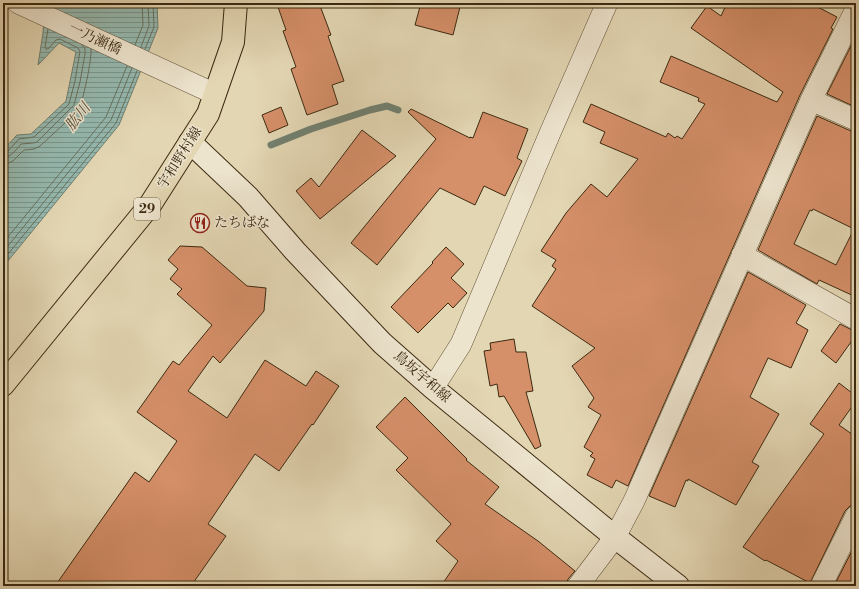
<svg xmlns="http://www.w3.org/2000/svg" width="859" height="589" viewBox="0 0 859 589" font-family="'Libre Bodoni','Noto Serif JP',serif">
	<defs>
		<pattern id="water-rules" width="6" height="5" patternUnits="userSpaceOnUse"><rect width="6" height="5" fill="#95b9b0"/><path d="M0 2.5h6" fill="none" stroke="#7b978e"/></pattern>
	</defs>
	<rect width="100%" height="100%" fill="#e3d6b3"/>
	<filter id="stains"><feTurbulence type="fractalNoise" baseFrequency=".005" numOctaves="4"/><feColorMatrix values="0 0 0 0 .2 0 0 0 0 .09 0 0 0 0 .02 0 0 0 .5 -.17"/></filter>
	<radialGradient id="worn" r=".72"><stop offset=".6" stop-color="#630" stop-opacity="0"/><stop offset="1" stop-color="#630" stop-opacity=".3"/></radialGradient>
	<path fill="url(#water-rules)" stroke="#718070" d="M45,3H157L158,28L119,125L3,267V150L17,135L31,134L66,101L76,52L59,43L38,65L43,33Z"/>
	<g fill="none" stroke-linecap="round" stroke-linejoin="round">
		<path stroke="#687260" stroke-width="1" d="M135,45L143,25L142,3
			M141,47L149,26L148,3
			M145,49L154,27L153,3
			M3,153L7,152L19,139L34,137L69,104L75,81L80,51L78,48L60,39L56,40L48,49H46L45,47L48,29
			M3,158C11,157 16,150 21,144L33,143L37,142L74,105L80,82L85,54V49L82,45
			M3,164L8,163L13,161L24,150L34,149L40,146L78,111C83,102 92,59 91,49
			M3,243L106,117L127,66
			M3,252L111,120L132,68
			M3,260L116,123L137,71"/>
		<path stroke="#718070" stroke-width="7" d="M271,145L311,129L370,110L387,106L398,110"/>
	</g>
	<path fill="#d58f69" stroke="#3c2a11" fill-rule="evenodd" d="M290,3H319L331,35L328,36L344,81L332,85L338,104L307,115L291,69L296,67L283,31L286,30L278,7Z
		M421,3H461L453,35L415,25Z
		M727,3H810L837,17L831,28L833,29L800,95L628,486L616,480L612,488L587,475L595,459L590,456L593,453L584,447L601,415L588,407L594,398L572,366L595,348L532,306L556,269L552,266L556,260L541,251L566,213L591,184L607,197L638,159L600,143L605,132L583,122L591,104L666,137L668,133L675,138L677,136L682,139L705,104L698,101L699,98L660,82L671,56L777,102L783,92L691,28L707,6L721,16Z
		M854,40L856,41V95L851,105L827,94Z
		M281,107L288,125L269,133L262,115Z
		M411,109L470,138V137L473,138L483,112L528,129L517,158L522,161L505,196L484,186L475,205L440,188L377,265L351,243L436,139L408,112Z
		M817,116L851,131L856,132V297L819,280L817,284L758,250ZM813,209L854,229L836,265L794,244L810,210L812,211Z
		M362,130L396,156L320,219L296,191L311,178L319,187Z
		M180,246L202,247L247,286L266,288L264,311L220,363L213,356L188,391L227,418L265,360L306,386L316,371L339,386L313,425L312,424L279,471L255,454L208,524L226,536L191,586H55L135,472L149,482L177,441L137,412L173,361L179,365L212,325L177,294L182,289L170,279L178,269L168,260Z
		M446,247L464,264L451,278L467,293L453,308L448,303L418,333L391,307L433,263L432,262Z
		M748,272L806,305L796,323L808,330L791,368L768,358L750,397L779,414L752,462L759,466L736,505L688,479V481L686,480L675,507L649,496Z
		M840,324L850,329L856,331V335L836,363L821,351Z
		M514,339L516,352H526L533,391L526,392L541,446L535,449L504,396L499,397L497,384L490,386L484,351L491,350L490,343Z
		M839,383L856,396V401L839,425L856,437V504L850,506L845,511L810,583L766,560L765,561L743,547L824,434L810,424Z
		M405,397L467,459L466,460L499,487L485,504L538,541L575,571L568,579L566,586H441L458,561L436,541L451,524L396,470L408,458L376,427Z
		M856,543V586H834Z"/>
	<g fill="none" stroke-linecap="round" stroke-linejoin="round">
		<g stroke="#66553a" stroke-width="22">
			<path id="minor" d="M18,3L215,94
				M811,100L856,120
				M742,255L856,319
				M433,388L461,344L550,133L607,3
				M578,586L615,537L634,501L811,100L856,9
				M821,586L856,516"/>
		</g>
		<g stroke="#3c2a11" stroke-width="24">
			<path id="secondary" d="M190,142L248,197L295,251L382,343L433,388L615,537L678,586"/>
		</g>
		<g stroke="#3c2a11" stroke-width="24">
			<path id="primary" d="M3,385L150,205L208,114L233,42L236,3"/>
		</g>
		<use href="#minor" stroke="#ede4ce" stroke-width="21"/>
		<use href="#secondary" stroke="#ede4ce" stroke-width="22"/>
		<use href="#primary" stroke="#e3d6b3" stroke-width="22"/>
	</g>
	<defs>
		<g id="restaurant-ring" transform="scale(1)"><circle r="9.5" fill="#ede4ce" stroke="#8f2418" stroke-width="1.5"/><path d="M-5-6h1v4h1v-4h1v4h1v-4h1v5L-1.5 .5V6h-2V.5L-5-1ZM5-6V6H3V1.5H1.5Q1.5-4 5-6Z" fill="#8f2418"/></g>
	</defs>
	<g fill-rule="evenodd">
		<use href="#restaurant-ring" x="200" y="223"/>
	</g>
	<g text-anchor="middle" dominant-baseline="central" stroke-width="3" stroke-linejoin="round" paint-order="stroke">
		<rect fill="#ede4ce" stroke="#71624a" stroke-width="1" x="134" y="198" width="26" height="22" rx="3"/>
		<g font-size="13" font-weight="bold" fill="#3c2a11">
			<text x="147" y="209">29</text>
		</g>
		<g font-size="14" fill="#3c2a11" stroke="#ede4ce">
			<text transform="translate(95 39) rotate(25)">一乃瀬橋</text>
			<text transform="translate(180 158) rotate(-58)">宇和野村線</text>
			<text transform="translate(422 377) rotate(41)">鳥坂宇和線</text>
		</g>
		<g font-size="14" fill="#3c2a11" stroke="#ede4ce" text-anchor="start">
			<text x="214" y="223">たちばな</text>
		</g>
		<g font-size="15" font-style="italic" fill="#524e39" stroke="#ede4ce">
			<text transform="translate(78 117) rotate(-52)">肱川</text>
		</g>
	</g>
	<rect width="859" height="589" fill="none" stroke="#e3d6b3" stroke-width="16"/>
	<rect x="4" y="4" width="851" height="581" fill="none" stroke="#3c2a11" stroke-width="2"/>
	<rect x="8" y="8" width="843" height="573" fill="none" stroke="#3c2a11"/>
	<rect width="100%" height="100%" filter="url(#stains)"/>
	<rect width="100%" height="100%" fill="url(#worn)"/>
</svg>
